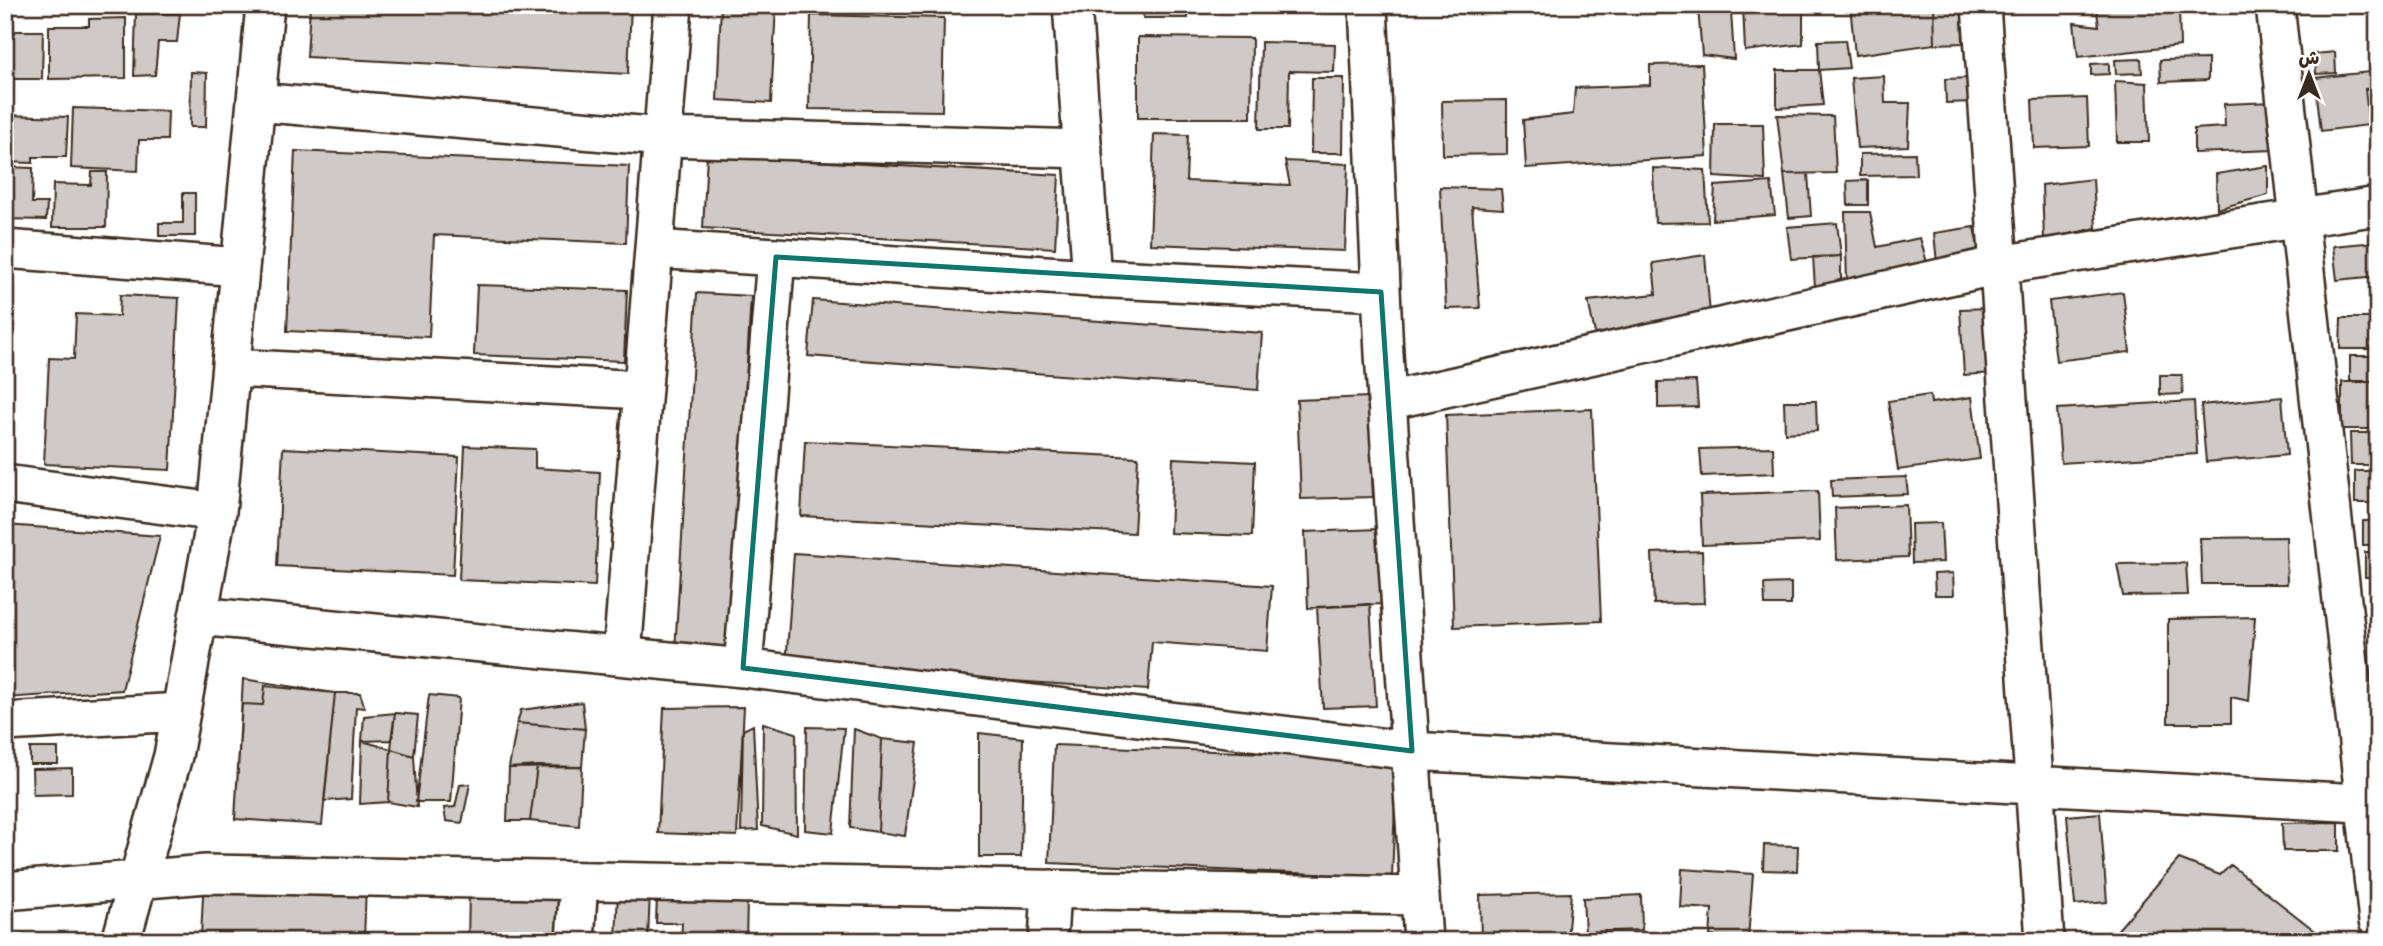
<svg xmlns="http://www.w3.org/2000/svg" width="2383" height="946" viewBox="0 0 2383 946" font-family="'Architects Daughter','Playpen Sans Arabic',sans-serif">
	<rect width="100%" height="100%" fill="#fff"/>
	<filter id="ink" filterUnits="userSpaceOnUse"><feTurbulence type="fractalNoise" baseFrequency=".0143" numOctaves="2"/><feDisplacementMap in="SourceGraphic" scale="14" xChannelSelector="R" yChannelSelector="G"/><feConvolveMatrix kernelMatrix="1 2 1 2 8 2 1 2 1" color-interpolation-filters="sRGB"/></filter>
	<g filter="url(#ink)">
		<path fill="#cfcac7" stroke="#3b2a1e" stroke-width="2" d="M310,5H631L628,74L307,57Z
			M721,5H776L771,103L717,100Z
			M1143,5H1188V18H1143Z
			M1743,5H1803V44L1745,51Z
			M1850,5H1934L1935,44L1855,55Z
			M2096,5H2179L2180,46L2078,57L2074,23L2099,26Z
			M1934,7H1962L1963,43L1935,44Z
			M1698,8L1731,11L1734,59L1702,55Z
			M180,13L177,42H158L155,75L134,76L136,14Z
			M811,15L944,18L942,111L809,109Z
			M126,18V78L49,79V26H89V19Z
			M5,31H43L42,79H5Z
			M1138,37L1252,38L1251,118H1138Z
			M1845,40L1849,68L1819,70L1818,41Z
			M1261,42L1335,44L1334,72L1289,71L1288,129H1259Z
			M2335,52L2336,73L2316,74L2315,54Z
			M2141,59L2142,73L2116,74L2115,60Z
			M2208,59V80L2161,82L2160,60Z
			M2109,63V74L2091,75V64Z
			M1702,64L1707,156L1526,168L1523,120L1573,114L1575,88L1650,85V65Z
			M1777,70H1819L1823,105L1777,108Z
			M2378,71V88L2365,89L2369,125L2321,131L2315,78Z
			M191,72L207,73L206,127H190Z
			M1884,76L1885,103H1910L1908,146L1857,148L1851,78Z
			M1312,78H1344L1343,153H1311Z
			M1971,78L1972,102L1946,103L1945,79Z
			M2115,81L2147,83L2149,142H2117Z
			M2087,98L2089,146L2034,148L2032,100Z
			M1507,100V154L1443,155L1442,101Z
			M2273,102L2275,150L2194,153V129L2225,127L2224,104Z
			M73,108L168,111L167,140H139L138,171L71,168Z
			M5,115L68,117L66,157H33V163L5,162Z
			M1777,115L1833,116L1836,173L1784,174Z
			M1715,124H1763L1765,180L1714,177Z
			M1154,134L1188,135L1186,181L1290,185L1285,161L1348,164L1345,251L1150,244Z
			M295,151L629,166L626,243L434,235L429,337L287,331Z
			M1915,153L1916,175L1860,176V154Z
			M707,155L1059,175L1055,248L703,228Z
			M2268,166V195L2217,209L2216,174Z
			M5,167L33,168L32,203H47L46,220L5,219Z
			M1653,168L1705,170L1708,222L1655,223Z
			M92,172H107L106,227H52L53,184L91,185Z
			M1784,174H1808L1811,216L1789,218Z
			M2093,179L2096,228L2044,240L2042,185Z
			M1868,180V205H1848L1847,181Z
			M1771,182L1775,215L1713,220L1715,186Z
			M1440,187L1501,189L1503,209L1472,207L1480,308L1446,309Z
			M183,193H195V236H159V223H183Z
			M1845,212H1870L1877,247L1920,238L1928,266L1847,283Z
			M1837,223L1841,256L1791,259L1787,227Z
			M1974,227L1980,257L1937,263L1934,233Z
			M2376,242L2378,276L2337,280L2333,246Z
			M1705,255L1710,314L1596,338L1588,301L1656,294L1653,263Z
			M1841,256V284L1815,287L1813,257Z
			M477,285L627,290L624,361L474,355Z
			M2123,292L2130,352L2056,361L2049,301Z
			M697,293L751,296L730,653L675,651Z
			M120,295L179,298L170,470L44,464L49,358L74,359L76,314L119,316Z
			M813,300L1262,333L1258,390L808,356Z
			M1991,308L1994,373L1964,375L1960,309Z
			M2341,318H2378V349H2340Z
			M2374,350H2378V429H2342V382H2374Z
			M2350,356H2373V381H2350Z
			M2160,375H2182L2183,394L2160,395Z
			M1696,381L1698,407L1658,408V382Z
			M1930,395L1931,403L1972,397L1980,459L1898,470L1888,401Z
			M1369,397L1373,497L1301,499L1297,400Z
			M2282,397L2287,455L2206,462L2201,405Z
			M1784,401H1816L1817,431L1785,433Z
			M2194,401L2197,454L2061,463L2057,409Z
			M1592,409L1601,621L1454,627L1446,415Z
			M2350,433H2378V465H2351Z
			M805,441L1138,457L1134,533L801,516Z
			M465,446L535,449V468L600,472L595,586L459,580Z
			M1773,447L1774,473L1702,476L1700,449Z
			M283,448L459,457L453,575L277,566Z
			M1173,458L1255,462L1252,536L1170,533Z
			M2355,471H2378V503H2355Z
			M1906,477L1908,494L1832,497L1831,480Z
			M1818,491L1820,541L1702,545L1700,495Z
			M1906,505L1908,557L1837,560L1835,508Z
			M2363,521H2378V545H2363Z
			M1941,523L1943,562L1912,563L1911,524Z
			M5,525L160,536L122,690L5,698Z
			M1378,529L1381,604L1308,608L1305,532Z
			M2286,537L2287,584H2202L2200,538Z
			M1702,551L1704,603L1654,604L1652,553Z
			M2365,552H2378V577H2365Z
			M794,553L1272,586L1267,651L1152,642L1148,690L786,666Z
			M2186,563L2188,595L2123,596L2117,564Z
			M1953,573L1954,595H1935L1934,574Z
			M1791,583V605H1765L1764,584Z
			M2378,594V686H2377L2371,595Z
			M1370,604L1376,706L1323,708L1317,607Z
			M2255,617L2249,701L2231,697V723H2168V619Z
			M243,679L335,693L322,825L235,819Z
			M265,686L335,693L322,825L235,819L242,704L263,705Z
			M335,693H360L365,708L356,707L351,799L324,801Z
			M429,695L459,698L451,802H416Z
			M582,702L585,729L517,723L521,710Z
			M744,707L737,836L658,833L664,708Z
			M395,713L391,740L362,741L364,716Z
			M395,713L418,715L414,756L391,749Z
			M517,723L585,729L582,767L509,768Z
			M763,723L796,733L797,834L762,826Z
			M753,725L758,830L741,831L743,730Z
			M807,727L844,728L833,833L805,830Z
			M854,729L882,739L878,832L850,828Z
			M979,733L1023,738L1021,857H979Z
			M882,739L918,743L905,836L878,832Z
			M362,741L391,749L388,802L360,804Z
			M1054,745L1397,758L1392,877L1049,863Z
			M30,748H58V764H30Z
			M391,749L414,756L417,807L388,802Z
			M537,766L530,821H507L509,768Z
			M537,766L582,767L579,826L530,821Z
			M72,768V794L33,795L32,769Z
			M470,784L462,823L446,821L444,808L455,807L460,785Z
			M2100,813L2107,902L2075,905L2067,816Z
			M2339,822V851H2283L2282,823Z
			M1764,845L1798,846L1797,871L1763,870Z
			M2179,859L2220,875L2231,865L2328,941H2108Z
			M1682,869L1753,874L1748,939L1710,936L1712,909L1680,907Z
			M204,875L366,883L364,941L201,937Z
			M618,888L650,890L648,941H616Z
			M469,892L567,894L564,941H468Z
			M1571,893L1567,941H1481L1480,895Z
			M1641,895L1642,930L1585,932L1583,898Z
			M657,896L747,899L746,941H681L682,923H656Z
			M5,932L23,933L22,941H5Z"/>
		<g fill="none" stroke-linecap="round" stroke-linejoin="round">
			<g stroke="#3b2a1e" stroke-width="42">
				<path id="street" d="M1072,5L1092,278
					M1368,5L1384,354L1423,941
					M1981,5L2045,941
					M2275,5L2378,921
					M256,102L663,137L1083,149
					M5,249L240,267
					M654,249L1092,278L1381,292
					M231,368L643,390
					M1387,401L1999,265L2378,206
					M5,484L217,512
					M198,616L743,668L1412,751L2378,804
					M622,656L673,5
					M743,668L776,257
					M5,722L181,712
					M5,891L206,874L1420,896
					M121,941L173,756L217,512L265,5
					M575,941L579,881
					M1048,941L1051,889"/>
			</g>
			<use href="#street" stroke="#fff" stroke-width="37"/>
		</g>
	</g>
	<path fill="none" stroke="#0f766e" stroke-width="5" stroke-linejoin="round" d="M776,257L1381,292L1412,751L743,668Z"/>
	<rect width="2383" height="946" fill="none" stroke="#fff" stroke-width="28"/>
	<rect x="14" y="14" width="2355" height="918" fill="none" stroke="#3b2a1e" stroke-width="2.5" filter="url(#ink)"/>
	<g transform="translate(2309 74)" stroke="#ffffff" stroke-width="5" paint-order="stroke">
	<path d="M0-5L12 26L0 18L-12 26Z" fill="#3b2a1e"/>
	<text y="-10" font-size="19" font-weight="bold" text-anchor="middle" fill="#3b2a1e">ش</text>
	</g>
</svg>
